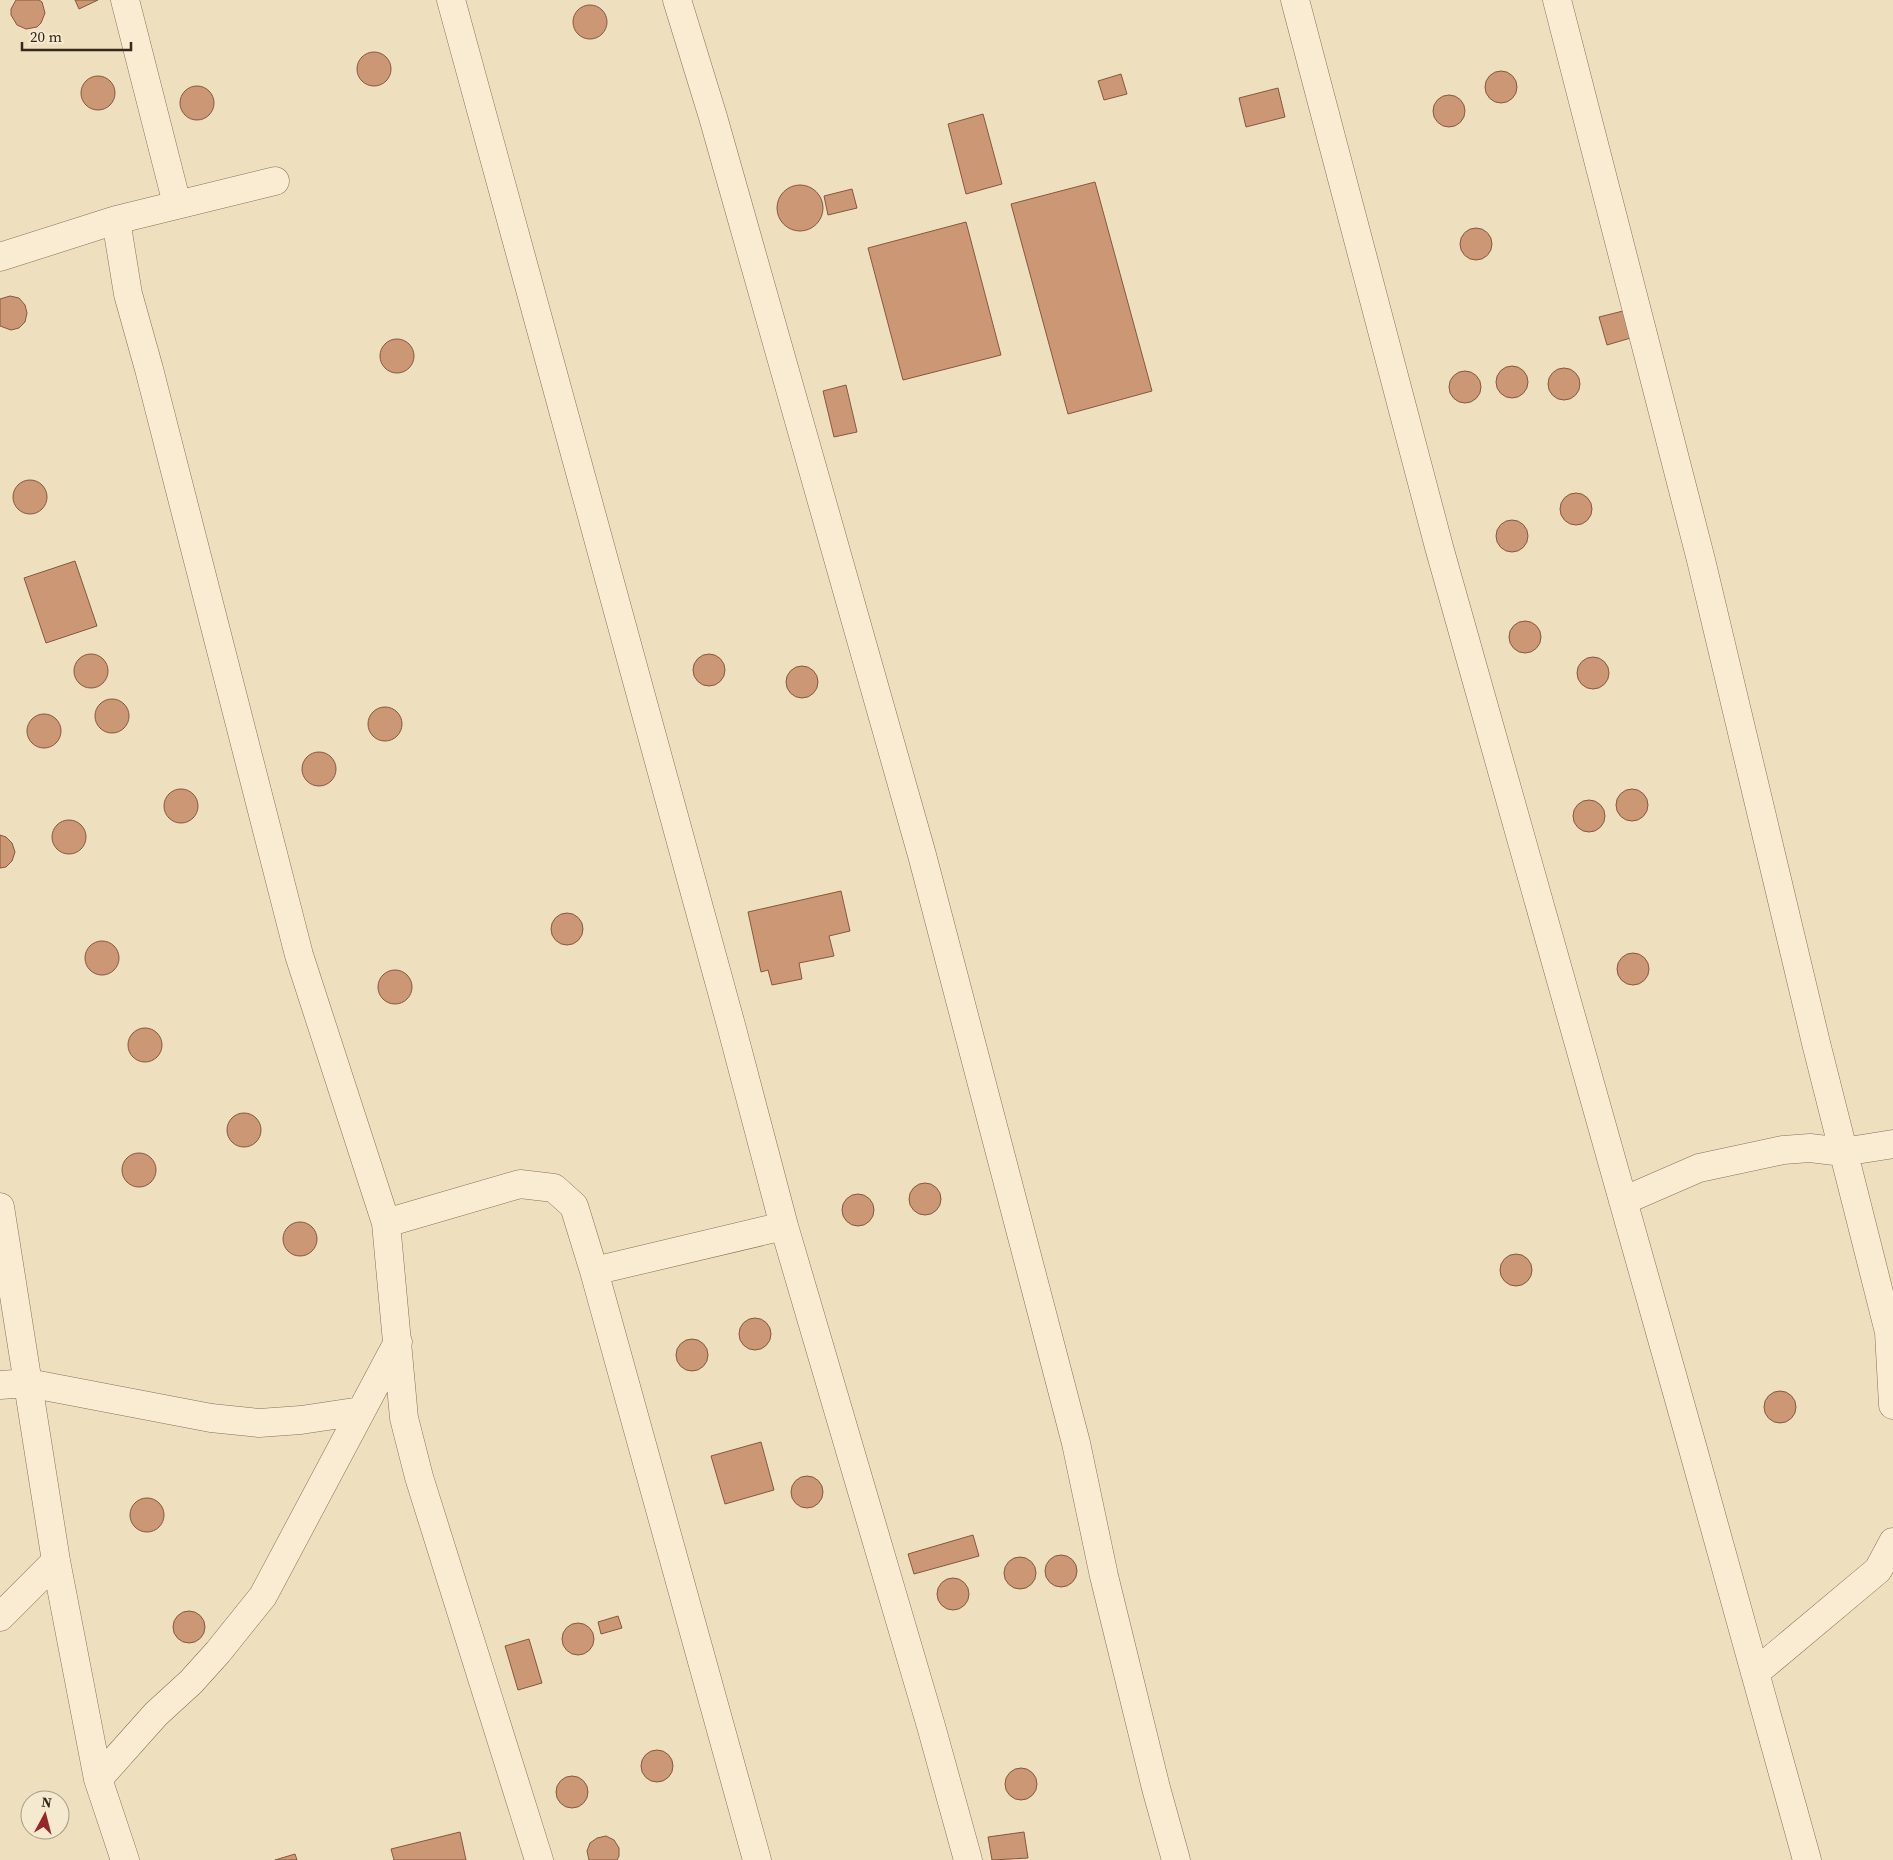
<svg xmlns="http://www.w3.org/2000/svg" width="1893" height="1860" viewBox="0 0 1893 1860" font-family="'Source Serif 4',serif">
	<rect width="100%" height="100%" fill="#eedfbf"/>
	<path fill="#cc9775" stroke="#86583d" d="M16,0H39L42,2L45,13L41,23L37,27L26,29L17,25L11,15V9Z
		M75,0H98L79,9Z
		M573 22a17 17 0 1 1 34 0a17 17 0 1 1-34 0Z
		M357 69a17 17 0 1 1 34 0a17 17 0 1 1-34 0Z
		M1485 87a16 16 0 1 1 32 0a16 16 0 1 1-32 0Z
		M1121,74L1127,94L1104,100L1098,81Z
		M81 93a17 17 0 1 1 34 0a17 17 0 1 1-34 0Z
		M180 103a17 17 0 1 1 34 0a17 17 0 1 1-34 0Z
		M1278,88L1285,117L1246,127L1239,98Z
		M1433 111a16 16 0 1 1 32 0a16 16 0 1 1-32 0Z
		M983,114L1002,184L966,194L948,124Z
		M1095,182L1152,391L1068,414L1011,204Z
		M777 208a23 23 0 1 1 46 0a23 23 0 1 1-46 0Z
		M852,189L857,208L828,215L824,196Z
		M966,222L1001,355L903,380L868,248Z
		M1460 244a16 16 0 1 1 32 0a16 16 0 1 1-32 0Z
		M10,296L19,298L25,305L27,313L25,322L19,328L11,330L0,326V299Z
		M1627,310L1634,337L1607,345L1599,317Z
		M380 356a17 17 0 1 1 34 0a17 17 0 1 1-34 0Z
		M1496 382a16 16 0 1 1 32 0a16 16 0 1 1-32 0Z
		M1548 384a16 16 0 1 1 32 0a16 16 0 1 1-32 0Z
		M1449 387a16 16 0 1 1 32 0a16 16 0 1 1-32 0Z
		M846,385L857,432L834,437L823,391Z
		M13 497a17 17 0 1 1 34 0a17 17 0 1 1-34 0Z
		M1560 509a16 16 0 1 1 32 0a16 16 0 1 1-32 0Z
		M1496 536a16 16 0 1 1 32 0a16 16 0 1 1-32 0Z
		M75,561L97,626L46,643L24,578Z
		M1509 637a16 16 0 1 1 32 0a16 16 0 1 1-32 0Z
		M693 670a16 16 0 1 1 32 0a16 16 0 1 1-32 0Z
		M74 671a17 17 0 1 1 34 0a17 17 0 1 1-34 0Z
		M1577 673a16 16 0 1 1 32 0a16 16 0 1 1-32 0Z
		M786 682a16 16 0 1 1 32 0a16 16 0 1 1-32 0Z
		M95 716a17 17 0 1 1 34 0a17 17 0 1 1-34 0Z
		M368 724a17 17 0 1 1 34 0a17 17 0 1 1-34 0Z
		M27 731a17 17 0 1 1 34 0a17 17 0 1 1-34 0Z
		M302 769a17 17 0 1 1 34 0a17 17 0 1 1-34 0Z
		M1616 805a16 16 0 1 1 32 0a16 16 0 1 1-32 0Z
		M164 806a17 17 0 1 1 34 0a17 17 0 1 1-34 0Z
		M1573 816a16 16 0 1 1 32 0a16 16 0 1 1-32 0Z
		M52 837a17 17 0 1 1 34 0a17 17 0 1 1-34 0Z
		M0,835L6,837L12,843L15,852L12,861L6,867L0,868Z
		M841,891L850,931L829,936L834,956L799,963L802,979L772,985L768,970L761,972L748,912Z
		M551 929a16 16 0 1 1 32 0a16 16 0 1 1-32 0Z
		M85 958a17 17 0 1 1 34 0a17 17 0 1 1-34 0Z
		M1617 969a16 16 0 1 1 32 0a16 16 0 1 1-32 0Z
		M378 987a17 17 0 1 1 34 0a17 17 0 1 1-34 0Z
		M128 1045a17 17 0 1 1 34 0a17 17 0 1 1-34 0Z
		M227 1130a17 17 0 1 1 34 0a17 17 0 1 1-34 0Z
		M122 1170a17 17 0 1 1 34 0a17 17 0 1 1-34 0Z
		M909 1199a16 16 0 1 1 32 0a16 16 0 1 1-32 0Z
		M842 1210a16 16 0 1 1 32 0a16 16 0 1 1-32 0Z
		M283 1239a17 17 0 1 1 34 0a17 17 0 1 1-34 0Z
		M1500 1270a16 16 0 1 1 32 0a16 16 0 1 1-32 0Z
		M739 1334a16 16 0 1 1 32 0a16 16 0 1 1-32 0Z
		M676 1355a16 16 0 1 1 32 0a16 16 0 1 1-32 0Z
		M1764 1407a16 16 0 1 1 32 0a16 16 0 1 1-32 0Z
		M761,1442L774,1490L725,1504L711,1456Z
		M791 1492a16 16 0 1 1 32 0a16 16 0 1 1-32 0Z
		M130 1515a17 17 0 1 1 34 0a17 17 0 1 1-34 0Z
		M973,1535L979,1556L914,1574L908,1554Z
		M1045 1571a16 16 0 1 1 32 0a16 16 0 1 1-32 0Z
		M1004 1573a16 16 0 1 1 32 0a16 16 0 1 1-32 0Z
		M937 1594a16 16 0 1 1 32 0a16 16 0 1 1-32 0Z
		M173 1627a16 16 0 1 1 32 0a16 16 0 1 1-32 0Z
		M618,1616L622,1628L601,1634L598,1622Z
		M562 1639a16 16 0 1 1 32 0a16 16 0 1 1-32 0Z
		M529,1639L542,1683L518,1690L505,1646Z
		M641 1766a16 16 0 1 1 32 0a16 16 0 1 1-32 0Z
		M1005 1784a16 16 0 1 1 32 0a16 16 0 1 1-32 0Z
		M556 1792a16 16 0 1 1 32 0a16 16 0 1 1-32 0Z
		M460,1832L466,1860H394L391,1849Z
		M1024,1832L1028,1858L992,1860L988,1837Z
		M606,1836L614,1840L619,1848V1856L617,1860H589L587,1851L590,1843L597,1838Z
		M295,1854L297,1860H275Z"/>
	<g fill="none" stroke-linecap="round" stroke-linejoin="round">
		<g stroke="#877058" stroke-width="29">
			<path id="street" d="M125,0L177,204
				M451,0L731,1025L784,1226L594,1271
				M677,0L713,117L922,855L1076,1443L1104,1576L1156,1788L1176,1860
				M1295,0L1439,547L1691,1442L1807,1860
				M1557,0L1701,560L1816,1043L1889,1332L1893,1405
				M116,220L128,294L149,369L299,955L386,1223L520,1184L554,1188L574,1206L594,1271L757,1860
				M0,257L116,220L275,181
				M1623,1201L1699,1168L1783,1150L1810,1148L1843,1152L1893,1144
				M0,1207L56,1561L98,1779L125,1860
				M386,1223L404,1418L419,1477L539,1860
				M784,1226L931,1726L968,1860
				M0,1385L28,1383L211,1418L259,1423L301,1420L361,1411
				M0,1617L56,1561
				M1755,1673L1878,1570L1893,1542
				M98,1779L156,1714L191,1682L218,1652L263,1596L398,1342"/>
		</g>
		<use href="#street" stroke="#f9ecd2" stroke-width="28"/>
	</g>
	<g transform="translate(45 1815) rotate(7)"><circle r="24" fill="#f5e9cf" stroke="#a99c87"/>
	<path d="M0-4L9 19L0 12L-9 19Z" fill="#96282b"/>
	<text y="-8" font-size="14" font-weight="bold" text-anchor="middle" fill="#36281c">N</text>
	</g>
	<path d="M22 42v8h109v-8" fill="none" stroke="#36281c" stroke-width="2.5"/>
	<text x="30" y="42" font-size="15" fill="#36281c" stroke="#f5e9cf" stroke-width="4" paint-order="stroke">20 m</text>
</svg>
